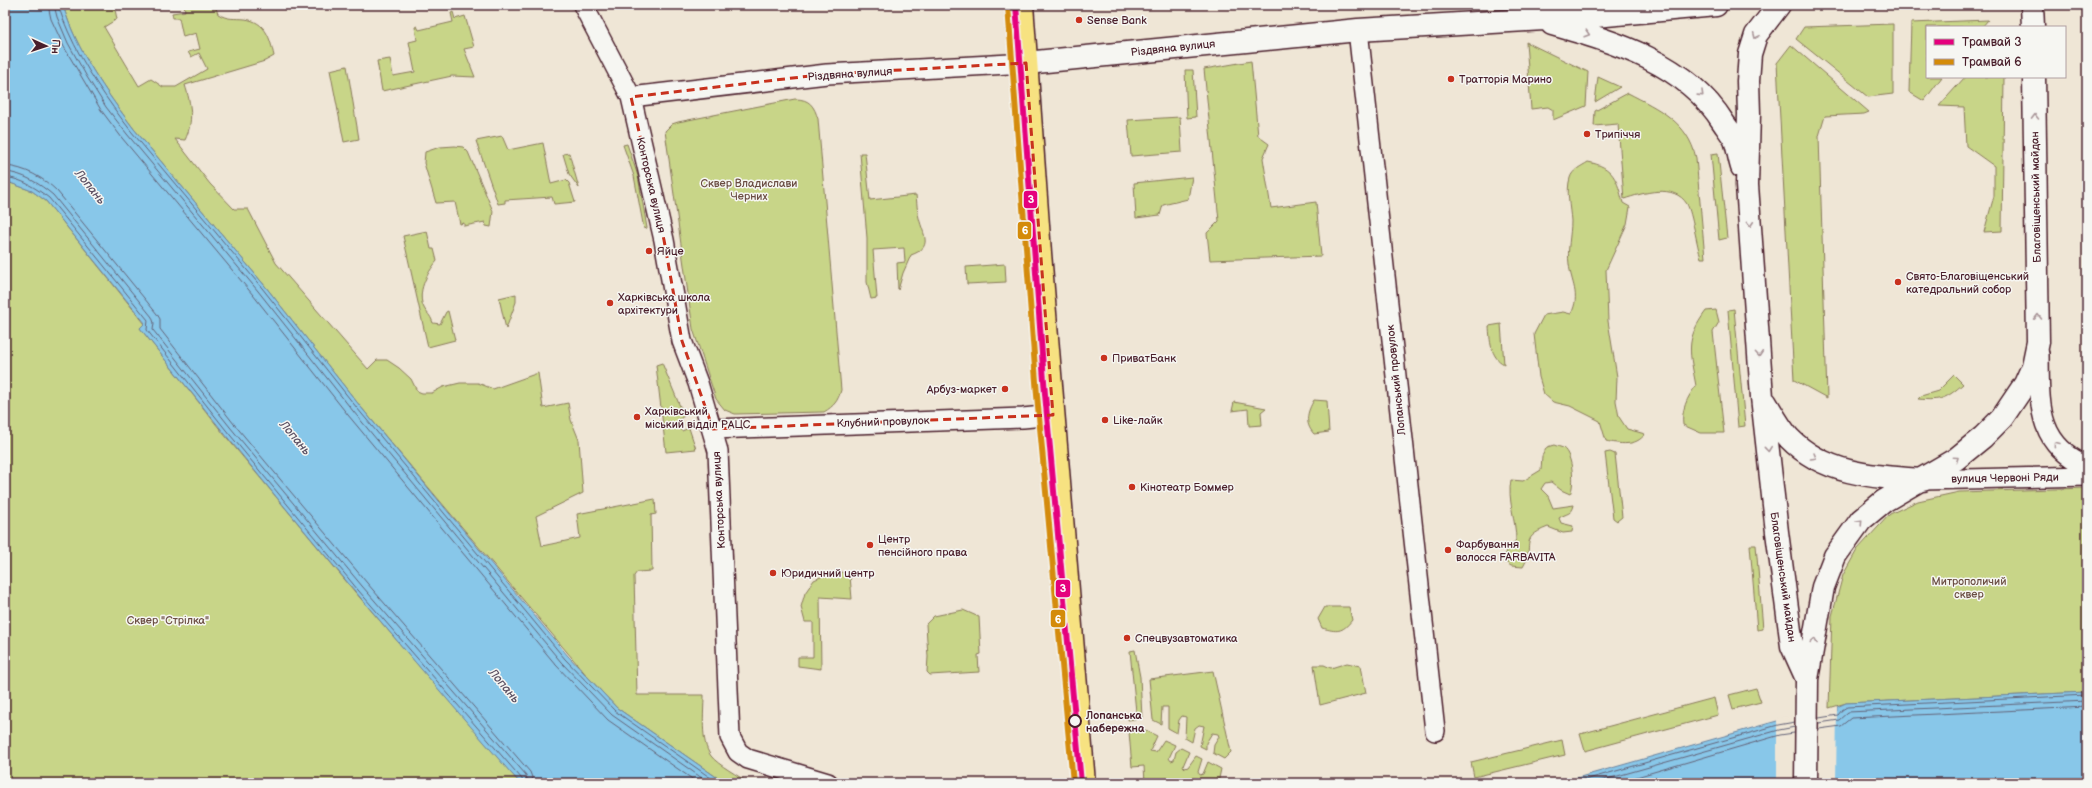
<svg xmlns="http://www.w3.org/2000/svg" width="2092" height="788" viewBox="0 0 2092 788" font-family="'Balsamiq Sans',sans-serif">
	<rect width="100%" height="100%" fill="#efe6d6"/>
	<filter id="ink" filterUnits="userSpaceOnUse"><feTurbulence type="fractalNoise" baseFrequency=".025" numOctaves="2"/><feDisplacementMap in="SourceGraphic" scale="8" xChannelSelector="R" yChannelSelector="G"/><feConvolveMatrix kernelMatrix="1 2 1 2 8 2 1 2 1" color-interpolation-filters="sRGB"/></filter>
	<g filter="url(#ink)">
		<path fill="#c8d588" stroke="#897a5a" d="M63,5H114L117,19L104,27L139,86L151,79L163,87H176L207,69L199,53L191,57L188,52L200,49L196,33L183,37L179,18H173L172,13L185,11L184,5H215L218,14C228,20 234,18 245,19C266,22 270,38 274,56L265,61L185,85C191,104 194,121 185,140L175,139L210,184L234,209H248L276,263L368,369L377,360H387L399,368L411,379L417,391L422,393H432L443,387L460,383H478L493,389L538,373L543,408L568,403L571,420L579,440L583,493L536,516L542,546L580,538L577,514L655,499L656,514L651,515L652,571L637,572L634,576L637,695H704C704,713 700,741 711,756C718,765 739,776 749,783H725L617,708L588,677L360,406L265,286L134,129C106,92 76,50 63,5Z
			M453,12L455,19L465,16L474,47L464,49L475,77L452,76L382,91L377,61L390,59L393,76L415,72L409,42L417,40L415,27L417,26L419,30L453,22L451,13Z
			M1988,20L1982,27H1927V77H1942L1924,101L1909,92L1911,23Z
			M1893,24V94L1868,97L1796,39L1804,27Z
			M1526,42L1588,72L1586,106L1553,120V110L1548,107L1531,109Z
			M1791,45L1869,112L1864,114L1825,116L1819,136L1827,398L1794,380L1777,63Z
			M1251,61L1258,136L1269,144L1263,158L1271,208L1316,202L1321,256L1210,260L1207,233L1219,221L1204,69Z
			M347,66L359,139L344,142L330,70Z
			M1185,70H1193L1196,117L1187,118Z
			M1598,77L1620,87L1595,102Z
			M1965,77H2004L2002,231L1984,232L1994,196V166L1966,146L1964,107L1939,106Z
			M1628,93C1659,109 1688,122 1696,158L1705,258H1701C1697,246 1692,213 1687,204C1674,183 1643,193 1624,199L1618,124L1594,126L1595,111Z
			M795,99C810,99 814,106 818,119L841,390C838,401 834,406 824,412L735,414L725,410L716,399L693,329L665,131L672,124L678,122Z
			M1180,117L1182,152L1131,156L1128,120Z
			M502,136L508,150L543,143L551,184L566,180L569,183L575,202L554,204L552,197L505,200V203L498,204L476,141Z
			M627,144L638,176L647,228L644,229L634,176L623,145Z
			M455,146L463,147L468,152L493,211L491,227L486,226L485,222L464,226V223L460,224L455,202L436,203L424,163L425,152L440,147Z
			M569,153L579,188L569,174L563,154Z
			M860,153H865L870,200L916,195C917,203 917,211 919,218C923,235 934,247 911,255L903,273L898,290L897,263L905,262L904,248L873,250L877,298L871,299L867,282V238Z
			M1718,153L1727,238L1719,240L1711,154Z
			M1588,162C1614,167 1617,180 1623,203L1630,207L1627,224L1606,270L1608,321L1617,377L1616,401L1619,417L1627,429L1645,434C1636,447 1619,444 1606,441L1600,421L1570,406L1553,402L1544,394L1539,377L1534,334L1544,315L1563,312L1571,314C1581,294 1571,283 1569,264C1567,250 1571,235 1571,221C1570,207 1566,191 1570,178C1572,170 1582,166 1588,162Z
			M1192,177L1188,199L1163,205L1160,215L1136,218L1134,183Z
			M5,181L32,191L46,201L145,324L140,328L223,433L355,592L520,783H5Z
			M427,231L431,249H434L437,261C427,273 416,293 424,308C427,314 430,314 433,323L440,324L446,312L448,311L455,340L428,347L403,236Z
			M1005,264L1006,282L967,284L966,267Z
			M516,294V302L506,329L499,298Z
			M1734,309L1745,426L1738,427L1728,310Z
			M1716,310L1719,322L1713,332L1724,433H1701L1683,425C1681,411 1687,397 1696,386C1690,352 1684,341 1706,311Z
			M1501,324L1504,364C1490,357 1490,340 1489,326Z
			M662,363L684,416L678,420V428L682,431L689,428L696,449L666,452L656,365Z
			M1954,375L1963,384C1946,399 1941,401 1918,399L1921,396L1938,391Z
			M1314,400L1327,401L1329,432L1314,434C1304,423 1307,412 1314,400Z
			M1234,402L1266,408L1261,412L1262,425L1249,426L1248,409L1232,411Z
			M1554,445C1556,446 1561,447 1563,448C1573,455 1575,485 1570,494L1561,490L1551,482L1545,483L1541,489L1548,496L1553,508L1574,505C1572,515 1566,513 1559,518L1561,523L1573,526L1572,532L1563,533L1548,527C1517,539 1536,545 1523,567L1511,566L1504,561L1506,550L1516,540C1516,520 1507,499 1511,480L1523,481L1541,470L1542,456L1547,447Z
			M1610,452L1615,454L1622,517L1617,521L1613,518L1605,453Z
			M2087,488V692L1846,703L1829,708L1832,616L1843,575L1857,550L1890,514L1918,501L1959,492Z
			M1750,545H1756L1763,629L1757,630Z
			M842,572L850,576L852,599L820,597L821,669L798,666V657H813V622H805L801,607L805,593L814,580L825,575Z
			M1325,607H1349L1352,620C1342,633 1337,632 1322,628L1318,619Z
			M963,610L979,617L981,654L978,655L979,672L930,675L927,672L928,657L926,624L934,616Z
			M1135,650L1140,677L1142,718L1128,720V713L1136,712L1130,651Z
			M1347,663L1361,666L1366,693L1320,705L1314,665H1324L1331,668Z
			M1213,671L1231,752L1224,759L1213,753L1214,745L1219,737L1218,734L1212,733L1206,743V749L1200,746L1204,726L1199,725L1195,728L1192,742L1185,738L1186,717L1182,716L1179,720L1177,733L1168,728V707H1162L1161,724L1153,720L1149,679Z
			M1756,688L1761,702L1733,709L1729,695Z
			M1714,698L1718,715L1585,751L1580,734Z
			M1145,730L1157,736L1150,751L1156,752L1164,740L1175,745L1169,758L1171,761L1174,760L1176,752L1181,748L1189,752L1183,766L1185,768L1188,767L1196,756L1202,759L1198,772L1200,775L1203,774L1208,762L1221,769L1218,783H1145L1144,766L1132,767L1129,732Z
			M1562,740L1565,755L1474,777L1471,762Z"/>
		<path fill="#88c7e9" stroke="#6f849d" d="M5,5H63C76,50 106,92 134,129L265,286L360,406L568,656L617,708L725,783H520L510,772C383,626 259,479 140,328L145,323L46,201L32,191L5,181Z
			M2087,692V783H1559L1777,721L1837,711V707L1846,703Z"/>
		<path fill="#efe6d6" d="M1835,707H1837L1836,783H1777V719L1835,709Z"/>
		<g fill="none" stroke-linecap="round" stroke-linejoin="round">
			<path stroke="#636277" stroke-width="1" d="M48,5L51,19L64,47L101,110L122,138L253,295L348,415L556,665L608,720L698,783
				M54,5L57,17L68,43L87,77L106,107L127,134L258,291L353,411L561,662L612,715L709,783
				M59,5C60,14 65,23 68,31C84,67 107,100 131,131L262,288L357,408L565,659L615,711L718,783
				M5,166C24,167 44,178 57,191L157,314L160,319V329L234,424L367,583L530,772L534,783
				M5,172C23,173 40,184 53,195L152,317L154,323L153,330L230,427L362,586L526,775L528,783
				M5,177C22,179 36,188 49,198L148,320L147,330L226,430L358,590L522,779L523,783
				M1819,718L1838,715L1842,710L1847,707L2087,695
				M1819,723L1839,720L1848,712L2087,701
				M1819,729L1841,726L1851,718L2087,707
				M1574,783L1778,725L1795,722
				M1593,783L1779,730L1795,727
				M1616,783L1780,735L1794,733"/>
			<g stroke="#4a1f2b" stroke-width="22">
				<path id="minor" d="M583,5L631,97L664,240L682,341L698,383L718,451L730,737L738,752L748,759L828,783
					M1358,30L1435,731
					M631,97L827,74L1026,63
					M2039,354C2040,402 2035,443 2087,466
					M713,429L1023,418L1053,415
					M1923,480L2087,476"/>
			</g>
			<g stroke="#4a1f2b" stroke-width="25">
				<path id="tertiary" d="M1779,5L1756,35L1750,54L1748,81L1749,114L1747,185L1762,397L1777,532L1792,646L1807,679
					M2032,5L2033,27
					M1552,24C1615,42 1686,63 1723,122C1727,128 1732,134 1735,140C1738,148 1739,158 1742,167
					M1026,63L1358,30L1595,16L1716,5
					M1766,403C1773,415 1780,428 1789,438C1825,475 1875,477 1923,480
					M1806,783L1807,679L1823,587L1835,556L1861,520L1884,501L1956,459L1983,437L2002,418L2025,384L2033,366L2038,342L2034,77"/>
			</g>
			<g stroke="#4a1f2b" stroke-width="25">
				<path id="primary" d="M1022,5L1040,253L1084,783"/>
			</g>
			<use href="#minor" stroke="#f6f6f2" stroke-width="19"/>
			<use href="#tertiary" stroke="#f6f6f2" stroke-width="22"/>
			<use href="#primary" stroke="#f7e281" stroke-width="22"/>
			<g stroke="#f6f6f2" stroke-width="9">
				<path id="tram-1" d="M1016,5L1045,394L1081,783"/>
			</g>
			<g stroke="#f6f6f2" stroke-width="9">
				<path id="tram-2" d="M1008,6L1037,395L1073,783"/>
			</g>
			<use href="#tram-1" stroke="#e5007d" stroke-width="6"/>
			<use href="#tram-2" stroke="#d48b09" stroke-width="6"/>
		</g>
		<defs><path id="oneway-chevron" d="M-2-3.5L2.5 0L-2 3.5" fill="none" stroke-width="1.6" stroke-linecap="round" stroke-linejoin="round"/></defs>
		<g stroke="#a99598">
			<use href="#oneway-chevron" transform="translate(1587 34) rotate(17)"/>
			<use href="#oneway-chevron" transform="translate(1756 36) rotate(114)"/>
			<use href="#oneway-chevron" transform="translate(1701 94) rotate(44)"/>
			<use href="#oneway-chevron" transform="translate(2035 117) rotate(-91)"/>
			<use href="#oneway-chevron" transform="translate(1750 224) rotate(86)"/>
			<use href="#oneway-chevron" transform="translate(2038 317) rotate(-91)"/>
			<use href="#oneway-chevron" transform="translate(1759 354) rotate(86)"/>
			<use href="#oneway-chevron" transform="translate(2056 444) rotate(-127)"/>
			<use href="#oneway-chevron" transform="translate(1768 449) rotate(84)"/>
			<use href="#oneway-chevron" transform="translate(1814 457) rotate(30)"/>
			<use href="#oneway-chevron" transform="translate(1956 459) rotate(-35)"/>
			<use href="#oneway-chevron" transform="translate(1860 522) rotate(-47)"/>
			<use href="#oneway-chevron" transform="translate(1814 641) rotate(-81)"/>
		</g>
	</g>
	<path fill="none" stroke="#c8321e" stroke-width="3" stroke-dasharray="8 5" stroke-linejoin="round" d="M1026,63L1053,415L713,429L682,341L664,240L631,97L827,74Z"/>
	<g fill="#c8321e" stroke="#f6f6f2" stroke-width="1.5">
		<circle cx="1079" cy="20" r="4"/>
		<circle cx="1451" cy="79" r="4"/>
		<circle cx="1587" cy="134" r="4"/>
		<circle cx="649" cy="251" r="4"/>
		<circle cx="1898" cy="282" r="4"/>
		<circle cx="610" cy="303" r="4"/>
		<circle cx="1104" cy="358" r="4"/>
		<circle cx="1005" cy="389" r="4"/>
		<circle cx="637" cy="417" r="4"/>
		<circle cx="1105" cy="420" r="4"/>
		<circle cx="1132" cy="487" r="4"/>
		<circle cx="870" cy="545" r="4"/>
		<circle cx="1448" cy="550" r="4"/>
		<circle cx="773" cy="573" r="4"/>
		<circle cx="1127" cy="638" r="4"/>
	</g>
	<circle fill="#f6f6f2" stroke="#4a1f2b" stroke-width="2" cx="1075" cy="721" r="6"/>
	<g text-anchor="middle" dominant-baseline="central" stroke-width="3" stroke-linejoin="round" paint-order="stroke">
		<g font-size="11" fill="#4a1f2b" stroke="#f6f6f2" text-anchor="start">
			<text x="1087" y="20">Sense Bank</text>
			<text x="1459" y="79">Тратторія Марино</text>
			<text x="1595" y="134">Трипіччя</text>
			<text x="657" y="251">Яйце</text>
			<text x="1906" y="276">Свято-Благовіщенський<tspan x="1906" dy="13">катедральний собор</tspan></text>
			<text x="618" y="297">Харківська школа<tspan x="618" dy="13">архітектури</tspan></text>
			<text x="1112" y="358">ПриватБанк</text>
			<text x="997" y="389" text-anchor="end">Арбуз-маркет</text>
			<text x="645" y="411">Харківський<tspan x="645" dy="13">міський відділ РАЦС</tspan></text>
			<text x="1113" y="420">Like-лайк</text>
			<text x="1140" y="487">Кінотеатр Боммер</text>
			<text x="878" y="539">Центр<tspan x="878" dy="13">пенсійного права</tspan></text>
			<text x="1456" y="544">Фарбування<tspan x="1456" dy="13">волосся FARBAVITA</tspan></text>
			<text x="781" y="573">Юридичний центр</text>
			<text x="1135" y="638">Спецвузавтоматика</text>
		</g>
		<g font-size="11" fill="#4a1f2b" stroke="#f6f6f2">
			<text transform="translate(1173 48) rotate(-6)">Різдвяна вулиця</text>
			<text transform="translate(850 74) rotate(-4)">Різдвяна вулиця</text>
			<text transform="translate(651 185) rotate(77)">Конторська вулиця</text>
			<text transform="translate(2036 197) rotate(-91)">Благовіщенський майдан</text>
			<text transform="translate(1396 380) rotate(-96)">Лопанський провулок</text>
			<text transform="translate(883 422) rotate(-2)">Клубний провулок</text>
			<text transform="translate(2005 478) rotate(-1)">вулиця Червоні Ряди</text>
			<text transform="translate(719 500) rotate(-93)">Конторська вулиця</text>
			<text transform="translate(1783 577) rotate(82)">Благовіщенський майдан</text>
		</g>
		<g font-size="11" fill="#6a4c42" stroke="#f6f6f2">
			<text x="749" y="183">Сквер Владислави<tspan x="749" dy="13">Черних</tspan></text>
			<text x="1969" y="581">Митрополичий<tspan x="1969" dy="13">сквер</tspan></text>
			<text x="168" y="620">Сквер "Стрілка"</text>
		</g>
		<g font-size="11" font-weight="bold" fill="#4a1f2b" stroke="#f6f6f2" text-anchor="start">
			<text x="1086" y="715">Лопанська<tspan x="1086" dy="13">набережна</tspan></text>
		</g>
		<g font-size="12" font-style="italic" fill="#5d5164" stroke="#f6f6f2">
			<text transform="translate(90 187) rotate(51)">Лопань</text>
			<text transform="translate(295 438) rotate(50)">Лопань</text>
			<text transform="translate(504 686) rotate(50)">Лопань</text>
		</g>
	</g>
	<g stroke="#f6f6f2" stroke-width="1.5">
		<rect x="1023" y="190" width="15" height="19" rx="4" fill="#e5007d"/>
		<rect x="1017" y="221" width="15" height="19" rx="4" fill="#d48b09"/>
		<rect x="1055" y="579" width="16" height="19" rx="4" fill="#e5007d"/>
		<rect x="1050" y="609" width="16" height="19" rx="4" fill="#d48b09"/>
	</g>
	<g font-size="11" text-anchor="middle" font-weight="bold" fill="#fff">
		<text x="1031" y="203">3</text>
		<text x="1025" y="234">6</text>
		<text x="1063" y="592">3</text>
		<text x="1058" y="623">6</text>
	</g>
	<rect width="2092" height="788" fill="none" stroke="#f6f6f2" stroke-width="20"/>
	<rect x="10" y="10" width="2072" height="768" fill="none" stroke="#4a1f2b" stroke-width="1.5" filter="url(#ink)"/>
	<rect x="1926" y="26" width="140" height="52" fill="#f6f6f2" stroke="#b1a0a2"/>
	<rect x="1934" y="39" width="20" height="6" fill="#e5007d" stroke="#b1a0a2"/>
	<text x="1962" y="46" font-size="12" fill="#4a1f2b">Трамвай 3</text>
	<rect x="1934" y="59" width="20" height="6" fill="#d48b09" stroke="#b1a0a2"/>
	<text x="1962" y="66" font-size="12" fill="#4a1f2b">Трамвай 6</text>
	<g transform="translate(46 46) rotate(93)" stroke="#f6f6f2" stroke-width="3" paint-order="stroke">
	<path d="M0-3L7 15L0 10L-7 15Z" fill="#4a1f2b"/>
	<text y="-6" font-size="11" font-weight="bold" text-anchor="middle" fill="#4a1f2b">Пн</text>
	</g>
</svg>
